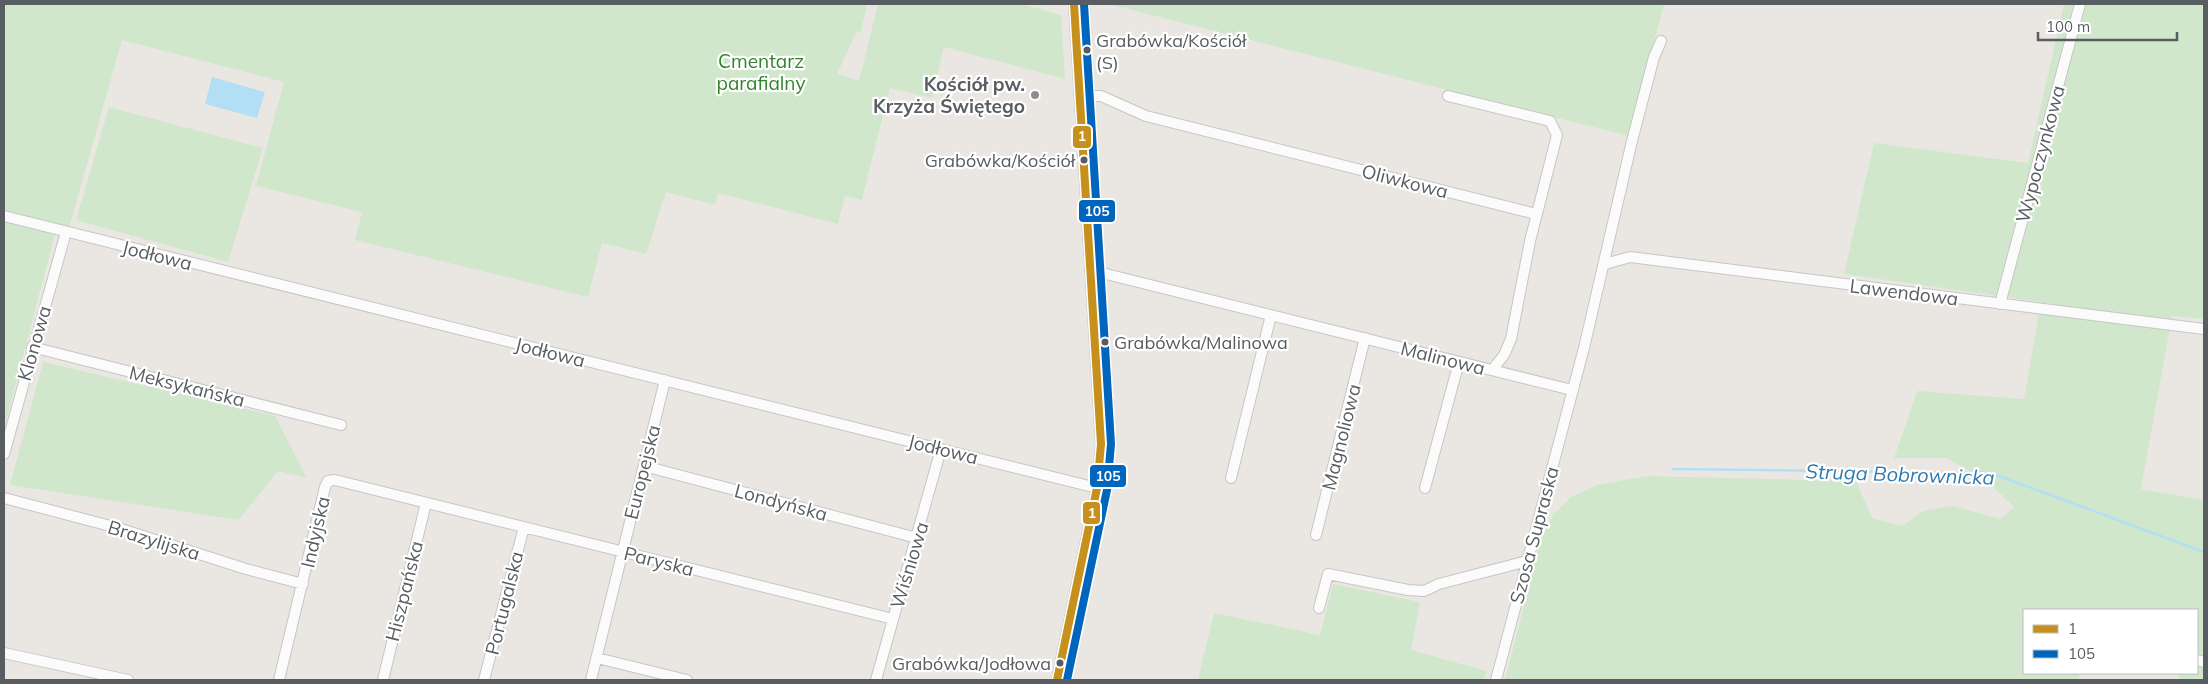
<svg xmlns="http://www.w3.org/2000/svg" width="2208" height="684" viewBox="0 0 2208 684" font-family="Mulish,sans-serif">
	<rect width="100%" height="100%" fill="#eae7e2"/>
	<path fill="#d1e7cb" d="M4,4H867L861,32L857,31L837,74L859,81L878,4H1022L1061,15L1065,79L944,47L932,98L890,88L862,200L845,196L838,224L718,193L715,205L666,192L646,254L602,243L588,297L355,240L362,212L256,186L284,82L122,40L69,228L4,212Z
		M1108,4H1664L1629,136Z
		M2064,4H2204V319L2172,316L2141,489L2204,500V680H2178L2180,673H2197V610H2024V673H2081L2078,680H1505L1541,539L1553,515L1571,497L1597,485L1648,476L1856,481L1872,518L1902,526L1923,511L1953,506L2000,519L2014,507L1991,485L1948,458H1894L1917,391L2024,399L2041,302L1844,274L1874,143L2028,163Z
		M109,107L263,148L228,262L76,220Z
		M4,222L55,234L4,429Z
		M43,362L275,416L307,478L278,471L239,520L10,485Z
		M1333,584L1420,602L1411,650L1486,671L1484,680H1198L1214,613L1320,635Z"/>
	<path fill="#b3dff6" d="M212,77L265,92L257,118L205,104Z"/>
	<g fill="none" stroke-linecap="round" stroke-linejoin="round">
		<path stroke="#b3dff6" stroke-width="2.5" d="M1673,469L1991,473L2204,552"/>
		<g stroke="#c6c6c5" stroke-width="12">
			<path id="minor" d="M1080,96H1101L1146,116L1536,214
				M1448,96L1550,121L1557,135L1530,241L1511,339L1504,355L1492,370
				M4,216L1097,488
				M1605,264L1630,257L2204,329
				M1090,270L1572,390
				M2000,304L2080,4
				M32,347L341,425
				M4,454L66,232
				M644,466L917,538
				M1231,478L1271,315
				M1425,488L1459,362
				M4,498L118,528L246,569L303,584
				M1316,535L1365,338
				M1319,608L1328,574L1408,590L1424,591L1439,584L1527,561
				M4,653L128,680
				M597,658L687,680
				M2197,660L2204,662
				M279,680L325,487L328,481L335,480L893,619
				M383,680L426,503
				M484,680L524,527
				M591,680L665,380
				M876,680L941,449
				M1057,680L1097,488L1101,444L1074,4
				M1496,680L1584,348L1632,141L1654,57L1661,41"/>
		</g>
		<use href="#minor" stroke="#fcfbfb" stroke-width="10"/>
		<g stroke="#fff" stroke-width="11">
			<path id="bus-1" d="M1057,680L1097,488L1101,444L1074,4"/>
		</g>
		<g stroke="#fff" stroke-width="11">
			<path id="bus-2" d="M1067,680L1107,490L1111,444L1084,4"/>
		</g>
		<use href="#bus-1" stroke="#c7901d" stroke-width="8"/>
		<use href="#bus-2" stroke="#0065bd" stroke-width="8"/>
	</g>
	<g fill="#585d62" stroke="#fff" stroke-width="2">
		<circle cx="1087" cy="50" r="4.5"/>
		<circle cx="1084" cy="160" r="4.5"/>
		<circle cx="1105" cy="342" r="4.5"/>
		<circle cx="1060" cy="663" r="4.5"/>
	</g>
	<circle fill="#8b8d8f" stroke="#fff" stroke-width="2" cx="1035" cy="95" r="5"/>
	<g text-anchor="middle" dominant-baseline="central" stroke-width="4.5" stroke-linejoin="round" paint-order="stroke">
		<g font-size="18" fill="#585d62" stroke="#fff" text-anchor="start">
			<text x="1096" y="40">Grabówka/Kościół<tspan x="1096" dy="22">(S)</tspan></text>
			<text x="1075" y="160" text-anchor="end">Grabówka/Kościół</text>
			<text x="1114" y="342">Grabówka/Malinowa</text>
			<text x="1051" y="663" text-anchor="end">Grabówka/Jodłowa</text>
		</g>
		<g font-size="19" fill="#30842d" stroke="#fff">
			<text x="761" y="61">Cmentarz<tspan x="761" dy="22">parafialny</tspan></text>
		</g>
		<g font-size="19" font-weight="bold" fill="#585d62" stroke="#fff" text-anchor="end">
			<text x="1025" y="84">Kościół pw.<tspan x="1025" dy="22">Krzyża Świętego</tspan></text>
		</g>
		<g font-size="19" fill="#585d62" stroke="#fff">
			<text transform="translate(2040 154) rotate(-75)">Wypoczynkowa</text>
			<text transform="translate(1405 181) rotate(14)">Oliwkowa</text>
			<text transform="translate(157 255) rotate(14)">Jodłowa</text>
			<text transform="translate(1904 292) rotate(7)">Lawendowa</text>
			<text transform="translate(34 343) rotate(-74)">Klonowa</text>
			<text transform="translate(550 352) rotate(14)">Jodłowa</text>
			<text transform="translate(1443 358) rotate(14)">Malinowa</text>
			<text transform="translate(187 386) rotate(14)">Meksykańska</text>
			<text transform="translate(1341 437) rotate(-76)">Magnoliowa</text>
			<text transform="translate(943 449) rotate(14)">Jodłowa</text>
			<text transform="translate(642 472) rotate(-76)">Europejska</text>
			<text transform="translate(781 502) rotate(15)">Londyńska</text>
			<text transform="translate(315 532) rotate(-77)">Indyjska</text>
			<text transform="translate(1534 535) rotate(-75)">Szosa Supraska</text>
			<text transform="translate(154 540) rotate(17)">Brazylijska</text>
			<text transform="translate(659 561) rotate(14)">Paryska</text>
			<text transform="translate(909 565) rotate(-73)">Wiśniowa</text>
			<text transform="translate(404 591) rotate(-76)">Hiszpańska</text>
			<text transform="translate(504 603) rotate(-76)">Portugalska</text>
		</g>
		<g font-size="20" font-style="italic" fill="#307aaf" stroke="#fff">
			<text transform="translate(1900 474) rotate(2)">Struga Bobrownicka</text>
		</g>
	</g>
	<g stroke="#fff" stroke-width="2">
		<rect x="1072" y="125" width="20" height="24" rx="5" fill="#c7901d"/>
		<rect x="1078" y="199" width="38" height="24" rx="5" fill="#0065bd"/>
		<rect x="1089" y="464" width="38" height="24" rx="5" fill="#0065bd"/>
		<rect x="1082" y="501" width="19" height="24" rx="5" fill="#c7901d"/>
	</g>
	<g font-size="14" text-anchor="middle" font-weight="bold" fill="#fff">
		<text x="1082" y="141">1</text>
		<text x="1097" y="216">105</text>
		<text x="1108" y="481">105</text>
		<text x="1092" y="518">1</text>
	</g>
	<rect width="2208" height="684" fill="none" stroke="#585d62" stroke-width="10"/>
	<rect x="2023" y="609" width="175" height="65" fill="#ffffff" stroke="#bcbec0"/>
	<rect x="2033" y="625" width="25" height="8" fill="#c7901d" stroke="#bcbec0"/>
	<text x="2068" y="634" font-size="15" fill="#585d62">1</text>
	<rect x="2033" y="650" width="25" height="8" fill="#0065bd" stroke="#bcbec0"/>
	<text x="2068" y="659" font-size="15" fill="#585d62">105</text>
	<path d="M2038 32v8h139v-8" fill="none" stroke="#585d62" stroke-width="2.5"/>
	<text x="2046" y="32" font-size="15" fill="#585d62" stroke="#ffffff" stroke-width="4" paint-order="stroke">100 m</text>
</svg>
